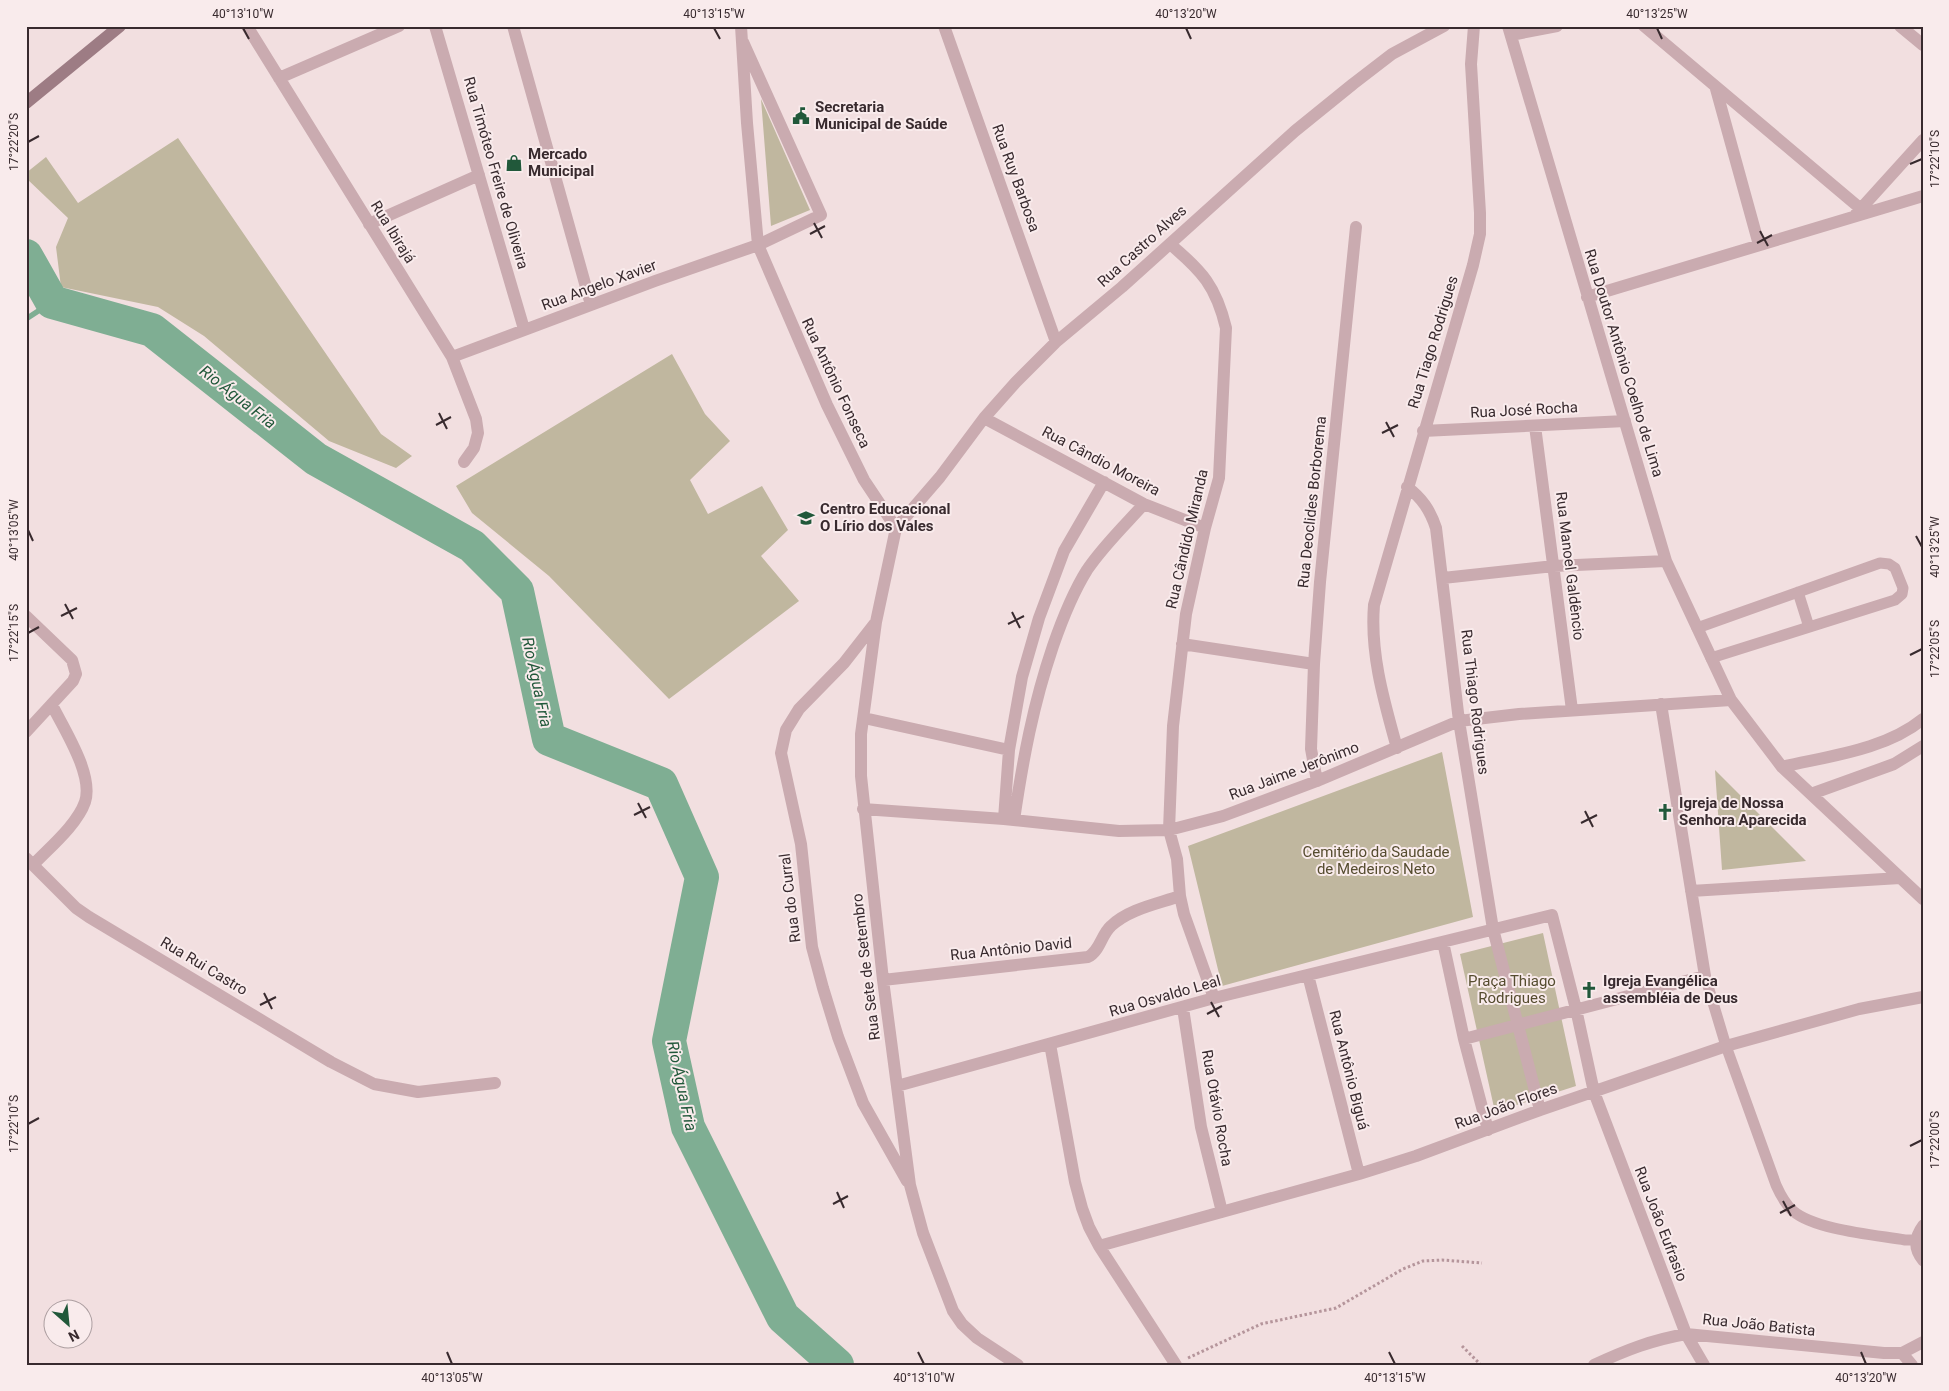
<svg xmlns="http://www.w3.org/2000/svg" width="1949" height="1391" viewBox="0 0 1949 1391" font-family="Roboto,sans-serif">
	<rect width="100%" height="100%" fill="#f2dfe0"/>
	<path fill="#c0b79f" d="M761,99L810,210L771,226Z
		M178,138L381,434L412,456L396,468L329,441L204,336L158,307L61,287L56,247L68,218L26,178V173L46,157L78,203Z
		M672,354L705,414L730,441L690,480L708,514L762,486L788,530L761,556L799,601L669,699L549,576L472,513L456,486Z
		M1442,752L1473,917L1222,986L1188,846Z
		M1715,770L1806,861L1722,870Z
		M1543,933L1576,1086L1495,1112L1460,954Z"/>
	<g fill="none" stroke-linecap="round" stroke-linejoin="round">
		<path stroke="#7fae93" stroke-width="5.5" d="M26,319L52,302"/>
		<path stroke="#7fae93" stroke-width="34" d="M26,256L52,302L152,330L316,459L472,546L517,591L549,739L661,784L702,877L669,1041L688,1127L783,1317L837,1365"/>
		<path stroke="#b5959b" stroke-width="3" stroke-dasharray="2.5 2.5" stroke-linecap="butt" d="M1462,1346L1481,1365
			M1188,1358L1261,1324L1336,1308L1403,1269L1423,1261L1442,1260L1482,1263"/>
		<path stroke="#caabb0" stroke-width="11" d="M1798,592L1809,627
			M1697,628L1880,563L1889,564L1895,568L1903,588L1902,594L1895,600L1711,658
			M1705,976L1726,1046L1776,1185C1780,1194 1785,1204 1793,1211C1815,1230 1876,1235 1905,1240H1916
			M1923,1225C1914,1237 1913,1249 1923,1261"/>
		<path stroke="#caabb0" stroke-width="12" d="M247,26L452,357L476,419L478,433L474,448L464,462
			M435,26L524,329
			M513,26L591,305
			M741,26L747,123L758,245L827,405L864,480L896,528
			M944,26L1056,342
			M1508,26L1666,561L1731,700L1782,767L1923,899
			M1644,26L1861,209
			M1900,26L1923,45
			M1511,35L1557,26
			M279,78L399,26
			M1716,89L1759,245
			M1856,214L1923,140
			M369,224L479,175
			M1170,244C1202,271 1216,286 1226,328L1219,478L1205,528L1186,614L1173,726L1169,830L1177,859L1180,896L1184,914L1214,998
			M1587,297L1923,196
			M452,357L655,281L758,245L821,215L743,42
			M984,418L1144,504L1205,528
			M1535,426L1572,710
			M1423,431L1625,421
			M1407,487C1422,498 1430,510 1436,528L1459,721L1493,929L1540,1110
			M1443,578L1554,566L1666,561
			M26,616L72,660L76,674L73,681L26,732
			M876,622L844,663L799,709L786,730L781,753L801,844L812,947L823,988L838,1037L863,1103L907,1181
			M1182,644L1314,664
			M864,718L1009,750
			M1397,748C1384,701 1370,654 1374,605L1473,265L1480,234V213L1471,64L1474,26
			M1782,767C1829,756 1885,750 1923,719
			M1317,781L1311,749L1314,664L1320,582L1356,227
			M1811,794L1894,764L1923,746
			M863,809L1004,819L1119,831L1169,830L1223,816L1317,781L1459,721L1519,714L1731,700
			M1004,819L1009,750L1022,677L1039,618L1064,551L1104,482
			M1014,820C1023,759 1033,705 1053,646C1062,620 1072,594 1087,570C1103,546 1125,525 1144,504
			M26,858L76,908L89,917L331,1062L374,1084L418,1092L495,1083
			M33,865C49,848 77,825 85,802C94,775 64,729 52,705
			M1691,891L1900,878
			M1443,942L1464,1039L1488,1130
			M1308,975L1359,1174
			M883,980L1088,957C1100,951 1101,935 1111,926C1129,909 1157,904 1180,896
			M1183,1008L1201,1127L1222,1212
			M1464,1039L1705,976L1661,704
			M1050,1044L1075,1182L1082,1208L1089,1227L1099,1246L1176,1365
			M897,1086L1214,998L1552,915L1576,1009L1594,1092L1686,1334L1704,1365
			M1099,1246L1359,1174L1416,1156L1540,1110L1726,1046L1859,1009L1923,997
			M1902,1353L1912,1365
			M1018,1365L977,1338L962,1324L953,1311L923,1233L910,1185L883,980L861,776V734L876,622L896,528L940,477L984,418L1016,382L1056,342L1122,287L1295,131L1353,84L1392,54L1444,26
			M1594,1365C1626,1350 1652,1340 1686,1334L1884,1353H1902L1923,1342"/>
		<path stroke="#9d7c84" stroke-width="12" d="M26,103L120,26"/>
	</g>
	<path fill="none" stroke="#382a2e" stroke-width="2" d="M243,28L249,39M714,28L720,39M1186,28L1191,39M1657,28L1662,39M28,142L39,136M1910,164L1922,159M814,223L822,238M1760,231L1768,246M810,234L825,226M1757,243L1772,235M439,413L447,429M1386,422L1394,437M436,425L451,417M1382,433L1398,425M28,530L33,541M1916,536L1922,547M65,604L73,619M1012,612L1020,628M61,616L77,608M1008,624L1024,616M28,633L39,627M1910,655L1922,649M638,803L646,818M1585,811L1593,827M634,815L650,807M1581,823L1597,815M264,993L272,1009M1211,1002L1219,1017M260,1005L276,997M1207,1014L1222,1006M28,1124L39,1118M1910,1146L1922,1140M837,1192L844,1208M1783,1201L1791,1216M833,1204L848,1196M1780,1213L1795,1205M447,1352L452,1364M918,1352L924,1364M1389,1352L1395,1364M1861,1352L1866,1364"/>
	<defs>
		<g id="civic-bare" transform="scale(1.35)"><path d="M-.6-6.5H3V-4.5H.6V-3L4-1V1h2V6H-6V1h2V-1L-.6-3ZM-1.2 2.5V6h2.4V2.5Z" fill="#21583a" stroke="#f9ebec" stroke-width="2.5" paint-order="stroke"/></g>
		<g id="shop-bare" transform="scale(1.35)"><path d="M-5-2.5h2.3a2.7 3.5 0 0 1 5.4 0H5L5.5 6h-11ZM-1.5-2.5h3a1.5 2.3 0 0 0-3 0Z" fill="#21583a" stroke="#f9ebec" stroke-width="2.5" paint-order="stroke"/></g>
		<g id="school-bare" transform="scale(1.35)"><path d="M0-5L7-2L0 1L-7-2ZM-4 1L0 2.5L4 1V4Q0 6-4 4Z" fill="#21583a" stroke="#f9ebec" stroke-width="2.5" paint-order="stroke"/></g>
		<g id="church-bare" transform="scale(1.35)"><path d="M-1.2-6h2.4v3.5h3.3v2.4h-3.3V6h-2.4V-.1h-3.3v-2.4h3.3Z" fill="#21583a" stroke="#f9ebec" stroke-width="2.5" paint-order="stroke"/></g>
	</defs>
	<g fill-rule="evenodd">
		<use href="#civic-bare" x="801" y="116"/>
		<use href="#shop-bare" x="514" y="163"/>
		<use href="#school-bare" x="806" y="518"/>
		<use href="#church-bare" x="1665" y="812"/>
		<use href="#church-bare" x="1589" y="990"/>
	</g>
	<g text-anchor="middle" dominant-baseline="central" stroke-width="4" stroke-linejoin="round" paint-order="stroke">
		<g font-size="15" font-weight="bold" fill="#382a2e" stroke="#f9ebec" text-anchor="start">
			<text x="815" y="107">Secretaria<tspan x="815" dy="17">Municipal de Saúde</tspan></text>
			<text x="528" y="154">Mercado<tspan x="528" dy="17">Municipal</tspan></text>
			<text x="820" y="509">Centro Educacional<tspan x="820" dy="17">O Lírio dos Vales</tspan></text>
			<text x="1679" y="803">Igreja de Nossa<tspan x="1679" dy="17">Senhora Aparecida</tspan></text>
			<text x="1603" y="981">Igreja Evangélica<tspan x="1603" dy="17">assembléia de Deus</tspan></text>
		</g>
		<g font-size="15" fill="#382a2e" stroke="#f9ebec">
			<text transform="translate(496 173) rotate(74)">Rua Timóteo Freire de Oliveira</text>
			<text transform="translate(1016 178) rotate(70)">Rua Ruy Barbosa</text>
			<text transform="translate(393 232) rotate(58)">Rua Ibirajá</text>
			<text transform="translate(1142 246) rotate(-42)">Rua Castro Alves</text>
			<text transform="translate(599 285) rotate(-20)">Rua Angelo Xavier</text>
			<text transform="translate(1433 342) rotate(-73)">Rua Tiago Rodrigues</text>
			<text transform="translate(1624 363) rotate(73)">Rua Doutor Antônio Coelho de Lima</text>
			<text transform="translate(836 383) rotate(65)">Rua Antônio Fonseca</text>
			<text transform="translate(1524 410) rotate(-3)">Rua José Rocha</text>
			<text transform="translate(1101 461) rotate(28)">Rua Cândio Moreira</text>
			<text transform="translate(1312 502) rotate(-84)">Rua Deoclides Borborema</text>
			<text transform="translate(1187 539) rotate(-77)">Rua Cândido Miranda</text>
			<text transform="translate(1570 566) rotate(83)">Rua Manoel Galdêncio</text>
			<text transform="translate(1475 702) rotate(83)">Rua Thiago Rodrigues</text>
			<text transform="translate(1294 771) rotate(-21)">Rua Jaime Jerônimo</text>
			<text transform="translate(790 898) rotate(-97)">Rua do Curral</text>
			<text transform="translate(1011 949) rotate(-6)">Rua Antônio David</text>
			<text transform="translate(204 966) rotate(31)">Rua Rui Castro</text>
			<text transform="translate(866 967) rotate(-97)">Rua Sete de Setembro</text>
			<text transform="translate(1165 996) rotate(-16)">Rua Osvaldo Leal</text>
			<text transform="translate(1349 1070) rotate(76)">Rua Antônio Biguá</text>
			<text transform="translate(1506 1106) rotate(-20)">Rua João Flores</text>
			<text transform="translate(1217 1108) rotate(80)">Rua Otávio Rocha</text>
			<text transform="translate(1661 1224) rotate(69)">Rua João Eufrasio</text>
			<text transform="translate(1759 1325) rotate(6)">Rua João Batista</text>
		</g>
		<g font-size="15" fill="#554c2f" stroke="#f9ebec">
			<text x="1376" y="852">Cemitério da Saudade<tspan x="1376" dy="17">de Medeiros Neto</tspan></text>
			<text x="1512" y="981">Praça Thiago<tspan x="1512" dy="17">Rodrigues</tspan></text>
		</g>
		<g font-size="16" font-style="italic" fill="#21583a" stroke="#f9ebec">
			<text transform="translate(238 397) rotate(38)">Rio Água Fria</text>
			<text transform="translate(537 682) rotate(78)">Rio Água Fria</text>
			<text transform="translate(682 1086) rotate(78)">Rio Água Fria</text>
		</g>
	</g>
	<rect width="1949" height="1391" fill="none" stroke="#f9ebec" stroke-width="55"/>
	<g transform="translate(68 1324) rotate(153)"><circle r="24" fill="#f9ebec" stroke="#ac9ea0"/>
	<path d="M0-4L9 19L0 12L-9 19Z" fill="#21583a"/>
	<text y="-8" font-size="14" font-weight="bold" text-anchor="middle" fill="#382a2e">N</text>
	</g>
	<rect x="28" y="28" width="1894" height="1336" fill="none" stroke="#382a2e" stroke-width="2"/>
	<g font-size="12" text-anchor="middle" fill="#382a2e">
		<text x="243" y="18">40°13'10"W</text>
		<text x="714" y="18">40°13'15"W</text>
		<text x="1186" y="18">40°13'20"W</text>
		<text x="1657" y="18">40°13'25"W</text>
		<text transform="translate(14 142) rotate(-90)" y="4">17°22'20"S</text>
		<text transform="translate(1935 159) rotate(-90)" y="4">17°22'10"S</text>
		<text transform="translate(14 530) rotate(-90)" y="4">40°13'05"W</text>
		<text transform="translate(1935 547) rotate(-90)" y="4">40°13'25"W</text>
		<text transform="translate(14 633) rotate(-90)" y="4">17°22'15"S</text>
		<text transform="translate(1935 649) rotate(-90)" y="4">17°22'05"S</text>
		<text transform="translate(14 1124) rotate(-90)" y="4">17°22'10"S</text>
		<text transform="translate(1935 1140) rotate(-90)" y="4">17°22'00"S</text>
		<text x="452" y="1382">40°13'05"W</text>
		<text x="924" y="1382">40°13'10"W</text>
		<text x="1395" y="1382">40°13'15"W</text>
		<text x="1866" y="1382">40°13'20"W</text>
	</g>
</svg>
